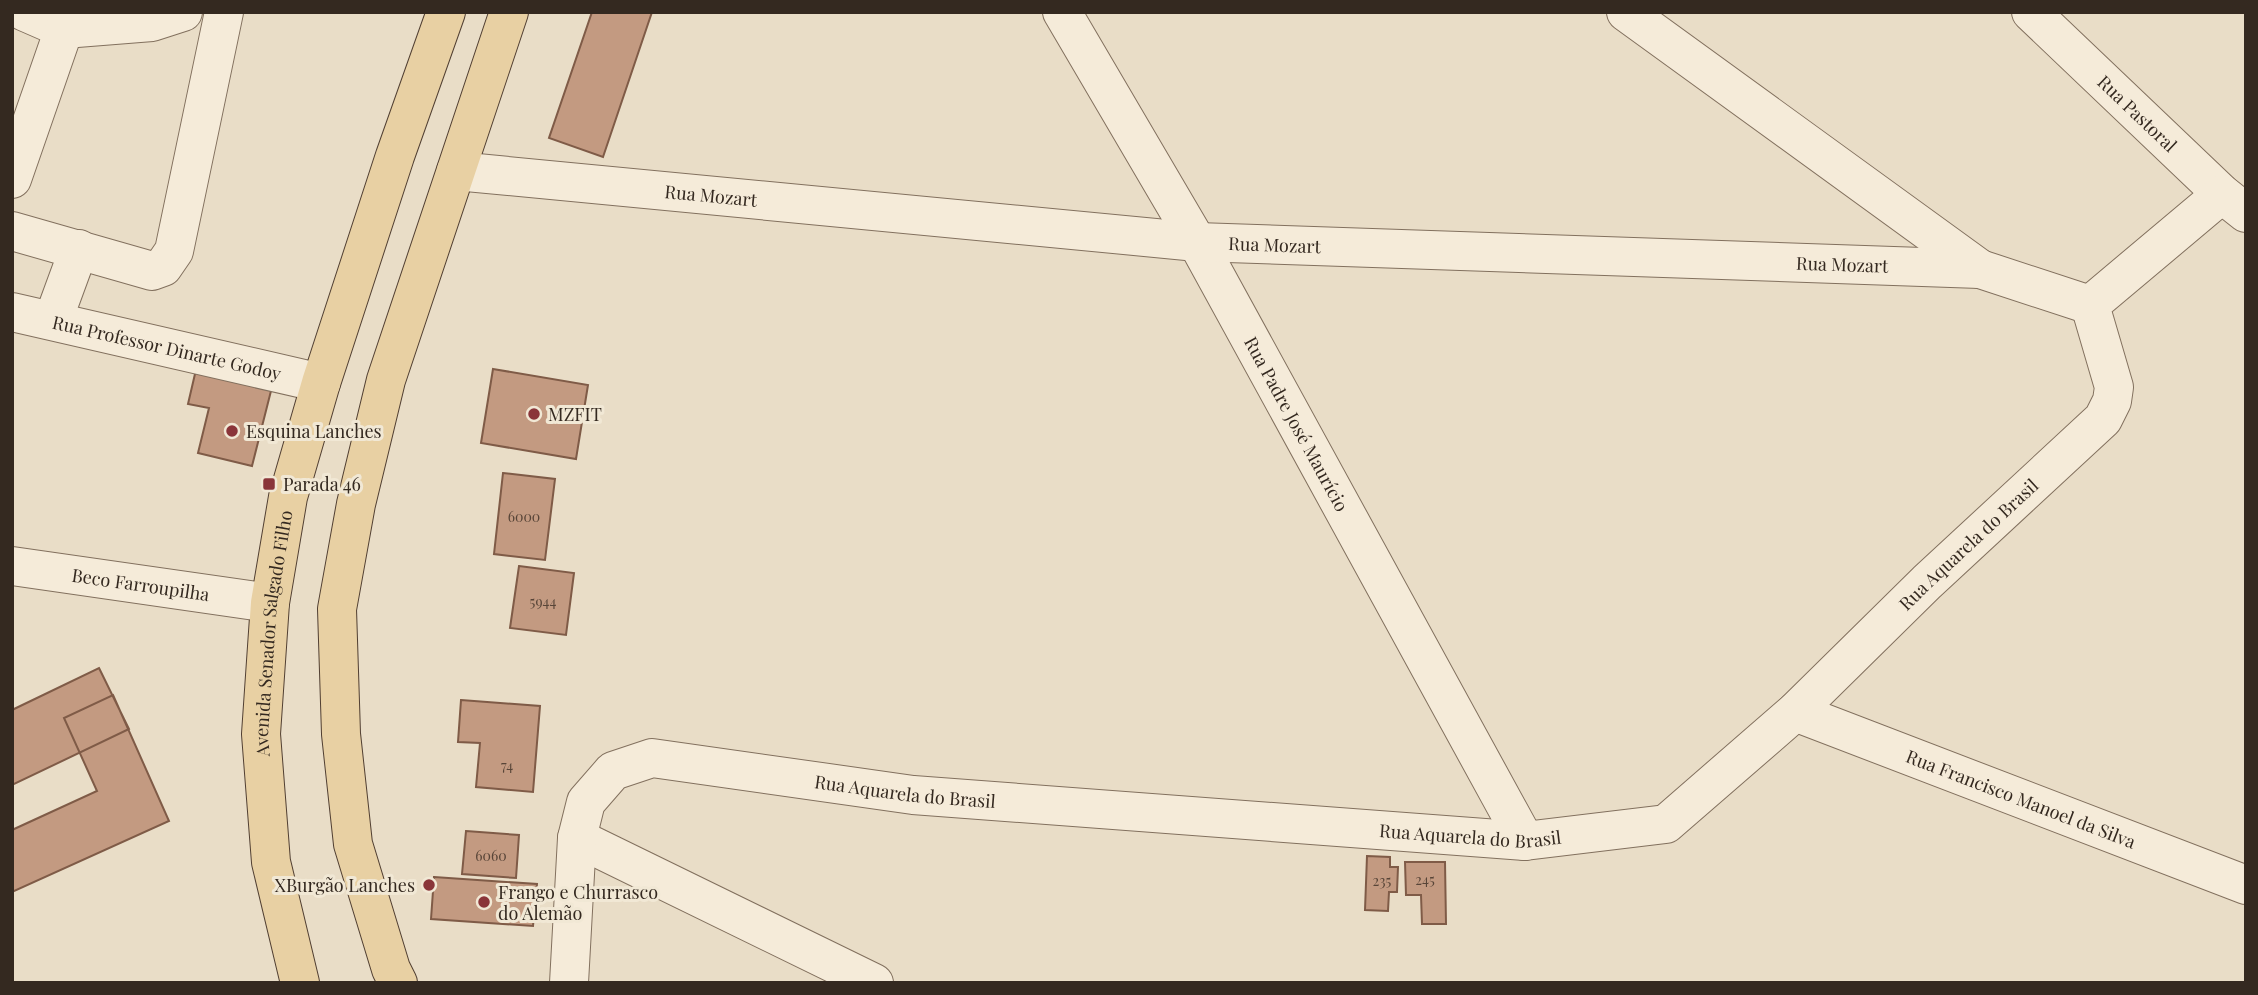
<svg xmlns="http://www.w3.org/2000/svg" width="2258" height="995" viewBox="0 0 2258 995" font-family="'Playfair Display',serif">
	<rect width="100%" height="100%" fill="#e9ddc7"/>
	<path fill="#c39a81" stroke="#7f5b47" stroke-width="2" d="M592,12H652L603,157L549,138Z
		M198,361L274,379L252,466L198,453L209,408L188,404Z
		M493,369L588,385L576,459L481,443Z
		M503,473L555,479L545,560L494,554Z
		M519,566L574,573L566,635L510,628Z
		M99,668L129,729L12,785V710Z
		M113,695L169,821L12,892V830L97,791L64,718Z
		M461,700L540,706L533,792L476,787L480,743L458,742Z
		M466,831L519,835L516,878L462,874Z
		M1367,856L1390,857V867H1398L1397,892H1389L1388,911L1365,910Z
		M1405,862H1445L1446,924H1422L1421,895H1406Z
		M434,877L537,884L533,926L431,919Z"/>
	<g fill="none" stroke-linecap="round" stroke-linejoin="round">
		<g stroke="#82705e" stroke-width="40">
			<g id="minor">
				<path d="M25,12L64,29L152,22L183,12"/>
				<path id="s1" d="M1062,12L1197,242L1525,841"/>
				<path d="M1626,12L1980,269"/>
				<path id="s2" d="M2031,12L2222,194L2246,213"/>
				<path id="s3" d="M456,171L1197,242L1980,269L2090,305"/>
				<path d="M12,179L64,29"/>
				<path d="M12,231L152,271L163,267L174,251L224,12"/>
				<path id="s4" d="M12,312L321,383"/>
				<path d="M53,320L79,249"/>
				<path id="s5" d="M12,566L270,603"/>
				<path id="s6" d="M1795,712L2246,885"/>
				<path d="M577,838L874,983"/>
				<path id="s7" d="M569,983L577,838L586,802L613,771L652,758L913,795L1525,841L1666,824L1795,712L1927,582L2103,419L2112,401L2114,387L2090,305L2222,194"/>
			</g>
		</g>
		<g stroke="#513f32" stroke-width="40">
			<g id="major">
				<path id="s8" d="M300,983L271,862L261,734L270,603L288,497L321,383L395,156L446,12"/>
				<path d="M398,983L391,969L353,844L341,734L337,609L356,504L386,380L509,12"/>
			</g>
		</g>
		<use href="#minor" stroke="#f5ebd9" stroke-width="38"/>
		<use href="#major" stroke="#e8d0a3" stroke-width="38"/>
	</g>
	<g fill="#8a3539" stroke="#f1e8d5" stroke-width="2.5">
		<circle cx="534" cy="414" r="7"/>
		<circle cx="232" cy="431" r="7"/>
		<rect x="262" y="477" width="14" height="14" rx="3.5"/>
		<circle cx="429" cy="885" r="7"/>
		<circle cx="484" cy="902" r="7"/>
	</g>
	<g text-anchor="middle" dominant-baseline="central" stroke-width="6" stroke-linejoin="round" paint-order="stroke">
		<g font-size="14" fill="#584538">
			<text x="524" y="516">6000</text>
			<text x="543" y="601">5944</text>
			<text x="507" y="765">74</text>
			<text x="491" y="855">6060</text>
			<text x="1425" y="879">245</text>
			<text x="1382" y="880">235</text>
		</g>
		<g font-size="18" fill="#342920" stroke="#f1e8d5">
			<text stroke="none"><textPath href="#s2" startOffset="147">Rua Pastoral</textPath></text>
			<text stroke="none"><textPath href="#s3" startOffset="256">Rua Mozart</textPath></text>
			<text stroke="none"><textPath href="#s3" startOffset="822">Rua Mozart</textPath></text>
			<text stroke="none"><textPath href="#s3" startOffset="1390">Rua Mozart</textPath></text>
			<text stroke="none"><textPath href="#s4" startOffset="159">Rua Professor Dinarte Godoy</textPath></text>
			<text stroke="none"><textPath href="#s1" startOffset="474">Rua Padre José Maurício</textPath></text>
			<text stroke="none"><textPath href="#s7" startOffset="1696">Rua Aquarela do Brasil</textPath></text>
			<text stroke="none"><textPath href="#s5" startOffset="130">Beco Farroupilha</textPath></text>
			<text stroke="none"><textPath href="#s8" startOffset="354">Avenida Senador Salgado Filho</textPath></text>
			<text stroke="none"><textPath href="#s7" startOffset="520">Rua Aquarela do Brasil</textPath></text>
			<text stroke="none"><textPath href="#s6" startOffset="242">Rua Francisco Manoel da Silva</textPath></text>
			<text stroke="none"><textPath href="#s7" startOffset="1087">Rua Aquarela do Brasil</textPath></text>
		</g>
		<g font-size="18" fill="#342920" stroke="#f1e8d5" text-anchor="start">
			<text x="548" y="414">MZFIT</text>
			<text x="246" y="431">Esquina Lanches</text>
			<text x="283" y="484">Parada 46</text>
			<text x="415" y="885" text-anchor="end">XBurgão Lanches</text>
			<text x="498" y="892">Frango e Churrasco<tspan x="498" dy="21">do Alemão</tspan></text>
		</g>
	</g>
	<rect width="2258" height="995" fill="none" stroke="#342920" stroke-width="28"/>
</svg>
